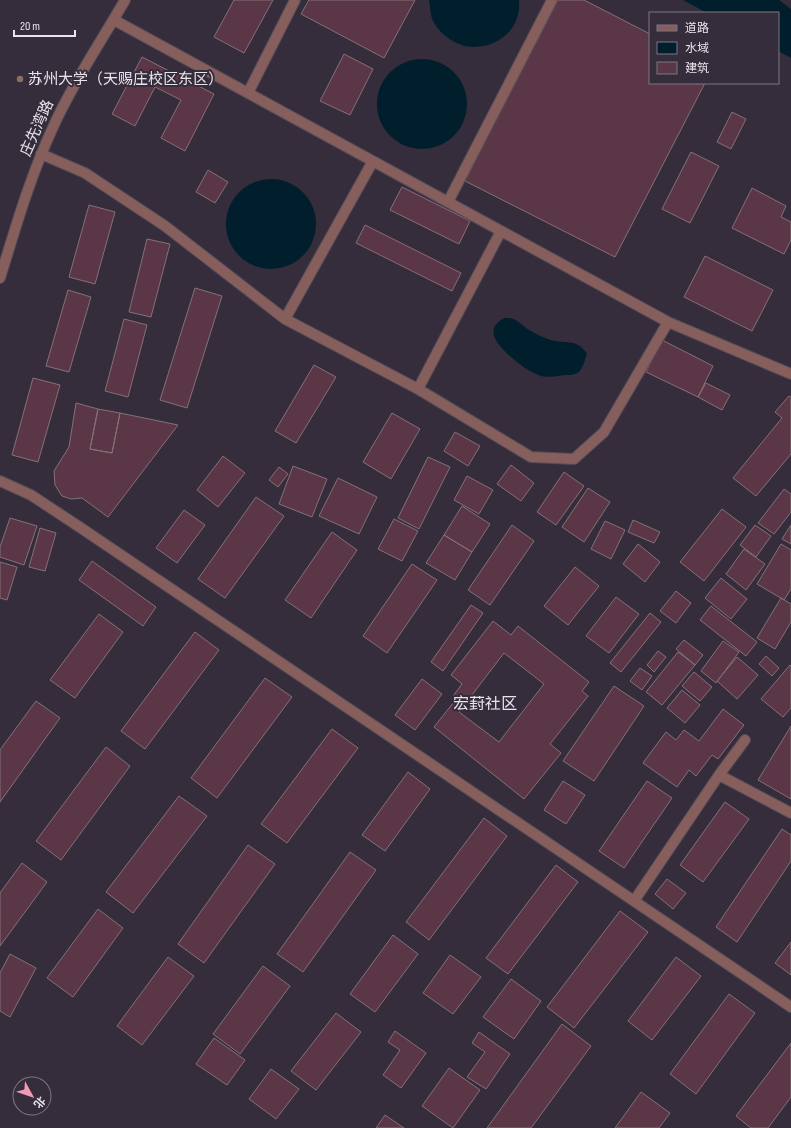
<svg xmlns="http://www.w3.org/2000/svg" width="791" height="1128" viewBox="0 0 791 1128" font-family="'Sofia Sans Condensed','Noto Sans SC',sans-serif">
	<rect width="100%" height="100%" fill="#352d3b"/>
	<path fill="#001e2c" d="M429,0H519C523,39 476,61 447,37C440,32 433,24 431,15C430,10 430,5 429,0Z
		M683,0H779L791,9V58L778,51V13H707Z
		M377 104a45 45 0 1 1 90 0a45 45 0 1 1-90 0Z
		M226 224a45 45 0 1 1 90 0a45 45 0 1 1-90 0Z
		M504,318C518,317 520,325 531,331C536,334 542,337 548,339C563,345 577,337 587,354C585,359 584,365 581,369C578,375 571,375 565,375C557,376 549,378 541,376C529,372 519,364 510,356C498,345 483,330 504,318Z"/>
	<path fill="#5b3646" stroke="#847178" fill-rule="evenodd" d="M234,0H273L244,53L214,37Z
		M309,0H415L384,58L301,14Z
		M558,0H584L650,34V83H705L615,257L465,181Z
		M344,54L373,69L350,115L320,101Z
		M142,57L214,94L185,151L161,138L181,100L155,87L135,126L112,114Z
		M732,112L746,119L731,149L717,142Z
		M691,152L719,166L690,223L662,209Z
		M208,170L228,182L215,203L196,192Z
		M402,187L470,221L459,244L390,210Z
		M752,188L786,206L781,217L791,222V240L784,254L732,228Z
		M89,205L115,212L95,284L69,277Z
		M365,225L461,273L452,291L356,243Z
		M147,239L170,244L151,317L129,312Z
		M705,256L773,290L752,331L684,297Z
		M195,288L222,296L187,408L160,400Z
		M68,290L91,297L69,372L46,366Z
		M124,319L147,325L128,397L105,391Z
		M662,340L713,366L698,397L646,372Z
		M314,365L336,377L296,443L275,431Z
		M33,378L60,385L38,462L12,455Z
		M706,383L730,395L722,410L698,397Z
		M789,396L791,397V454L756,496L733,478L782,418L775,412Z
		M76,403L98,409L90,449L112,453L120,413L178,425L108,517L82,498L71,499L62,496L55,485L54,471L69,447Z
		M98,409L120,413L112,453L90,449Z
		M392,413L420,429L391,479L363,462Z
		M455,432L480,446L468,466L444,451Z
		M223,456L245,473L218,507L197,490Z
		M428,457L450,467L419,529L398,518Z
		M511,465L534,483L521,501L497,484Z
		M293,466L327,479L312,517L279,504Z
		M279,467L288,474L278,487L269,480Z
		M564,472L584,486L556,525L537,512Z
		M467,476L493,490L479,514L454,500Z
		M338,478L377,497L359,534L319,516Z
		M588,488L610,502L584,542L562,527Z
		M784,489L791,494V512L774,534L758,523Z
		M256,497L284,516L225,598L198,579Z
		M462,506L490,524L472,552L444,535Z
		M722,509L746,527L704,581L680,562Z
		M184,510L205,525L177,563L156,548Z
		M10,518L37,526L24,565L0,557V547Z
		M394,519L418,531L402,561L378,549Z
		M633,520L660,532L654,543L628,532Z
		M605,521L625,530L611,559L591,549Z
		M512,525L534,541L490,605L468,590Z
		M755,525L771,536L756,557L740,545Z
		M791,525V544L782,539Z
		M40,528L56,533L45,571L29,567Z
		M332,532L357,550L311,618L285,600Z
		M444,535L472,552L455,580L426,563Z
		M638,544L660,562L645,582L623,564Z
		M781,544L791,550V589L784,600L757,584Z
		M744,549L765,564L746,590L726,574Z
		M92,561L156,607L143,626L79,580Z
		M0,562L17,567L7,600L0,598Z
		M412,564L437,580L387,653L363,636Z
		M575,567L599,586L568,625L544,606Z
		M721,578L747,599L731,619L705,598Z
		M676,591L691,603L676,623L660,611Z
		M616,597L639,614L609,653L586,636Z
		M781,598L791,604V622L775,649L757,638Z
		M471,605L483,613L443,671L431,662Z
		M711,606L757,642L746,656L700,620Z
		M650,613L661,622L621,672L610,663Z
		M99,614L123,632L75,698L50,680Z
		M493,621L511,635L518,626L589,682L582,691L588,696L550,744L561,753L524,799L434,727L457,698L453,696L462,684L451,675ZM504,653L544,684L499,742L459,712Z
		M195,632L219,650L145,749L121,731Z
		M684,640L703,655L695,665L676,649Z
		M723,641L739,652L716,683L701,671Z
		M658,651L666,657L654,672L647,665Z
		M678,652L695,665L662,705L646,692Z
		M766,656L779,668L772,676L759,664Z
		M737,657L758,675L737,699L717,681Z
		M790,665L791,666V708L783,717L761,699Z
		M640,668L652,676L642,690L630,681Z
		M694,672L712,687L700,701L682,686Z
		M265,678L292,697L217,798L191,778Z
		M422,679L442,694L415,730L395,715Z
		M614,686L644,706L594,781L563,761Z
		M682,690L700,705L685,723L667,708Z
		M36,701L60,718L0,802V750Z
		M723,709L744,725L718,759L712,755L696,776L689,770L677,787L643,763L666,732L676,740L684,730L699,741Z
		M791,726V799L758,780Z
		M332,729L358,748L287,843L261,824Z
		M106,747L130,766L61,860L36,841Z
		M408,772L430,789L385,851L362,835Z
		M563,781L585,795L566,824L544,810Z
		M647,781L672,798L624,868L599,851Z
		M179,796L207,816L133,913L106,892Z
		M725,802L749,819L703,882L680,865Z
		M484,818L507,836L429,940L406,922Z
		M782,829L791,835V861L737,942L716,927Z
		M248,845L275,864L204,963L178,944Z
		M350,852L376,870L303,972L277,954Z
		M22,863L47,882L0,946V893Z
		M556,865L578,882L508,974L486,958Z
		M667,879L686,893L673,909L655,894Z
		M98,909L123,928L73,997L47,978Z
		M620,911L648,932L574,1028L547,1007Z
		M393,935L418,954L375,1012L350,994Z
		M791,942V975L775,963Z
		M10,954L36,968L10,1017L0,1011V973Z
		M450,955L481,977L453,1014L423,993Z
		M168,957L194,976L142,1045L117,1026Z
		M676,957L701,976L652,1040L628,1021Z
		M263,966L290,986L240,1054L213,1034Z
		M511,979L541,1001L514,1039L483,1017Z
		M729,994L755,1013L696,1094L670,1074Z
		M336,1013L361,1032L316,1090L291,1071Z
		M562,1024L591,1046L531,1128H487Z
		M395,1031L426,1053L401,1088L383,1075L400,1050L388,1042Z
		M479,1032L510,1054L486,1089L467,1077L485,1052L472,1043Z
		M214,1038L245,1060L227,1085L196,1064Z
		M791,1043V1097L768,1128H751L736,1116Z
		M449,1068L480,1090L453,1128L422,1106Z
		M271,1069L299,1089L276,1119L249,1099Z
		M641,1092L670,1113L659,1128H615Z
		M385,1115L404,1128H376Z"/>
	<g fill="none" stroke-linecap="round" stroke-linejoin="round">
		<g stroke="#524a57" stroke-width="12">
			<path id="minor" d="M114,20L668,322L791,374
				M248,93L295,0
				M41,154L85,173L165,226L285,319L418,389L531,457L574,459L604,432L668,322
				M448,202L552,0
				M0,278C16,226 31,174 54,125C74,81 101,42 125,0
				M285,319L373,161
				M418,389L501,231
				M0,481L31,495L78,526L791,1007
				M719,775L745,740
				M634,901L719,775L791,813"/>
		</g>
		<use href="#minor" stroke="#865e5b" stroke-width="10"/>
	</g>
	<circle fill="#8d6e63" stroke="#352d3b" stroke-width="1.5" cx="20" cy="79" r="4"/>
	<g text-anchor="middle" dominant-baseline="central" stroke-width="4" stroke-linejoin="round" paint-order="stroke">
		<g font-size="15" fill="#e9e3ec" stroke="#352d3b" text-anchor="start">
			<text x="28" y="79">苏州大学（天赐庄校区东区）</text>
		</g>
		<g font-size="15" fill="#e9e3ec" stroke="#352d3b">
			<text transform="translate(37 128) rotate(-66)">庄先湾路</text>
		</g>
		<g font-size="16" fill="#e9e3ec" stroke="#352d3b">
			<text x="485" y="704">宏葑社区</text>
		</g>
	</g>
	<rect x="649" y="12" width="130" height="72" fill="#352d3b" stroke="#7d7682"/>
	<rect x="657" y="25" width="20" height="6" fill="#865e5b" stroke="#7d7682"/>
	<text x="685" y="32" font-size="12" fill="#e9e3ec">道路</text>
	<rect x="657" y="42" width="20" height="12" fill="#001e2c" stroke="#7d7682"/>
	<text x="685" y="52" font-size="12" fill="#e9e3ec">水域</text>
	<rect x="657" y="62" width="20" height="12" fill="#5b3646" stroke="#7d7682"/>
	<text x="685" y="72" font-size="12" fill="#e9e3ec">建筑</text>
	<g transform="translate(32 1096) rotate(130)"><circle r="19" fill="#352d3b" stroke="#7d7682"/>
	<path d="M0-3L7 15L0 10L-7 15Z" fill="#f09ab6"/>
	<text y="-6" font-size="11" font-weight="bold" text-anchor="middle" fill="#e9e3ec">北</text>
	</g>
	<path d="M14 30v6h61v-6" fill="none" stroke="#e9e3ec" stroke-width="2"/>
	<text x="20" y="30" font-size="12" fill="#e9e3ec" stroke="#352d3b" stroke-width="3" paint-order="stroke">20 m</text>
</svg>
